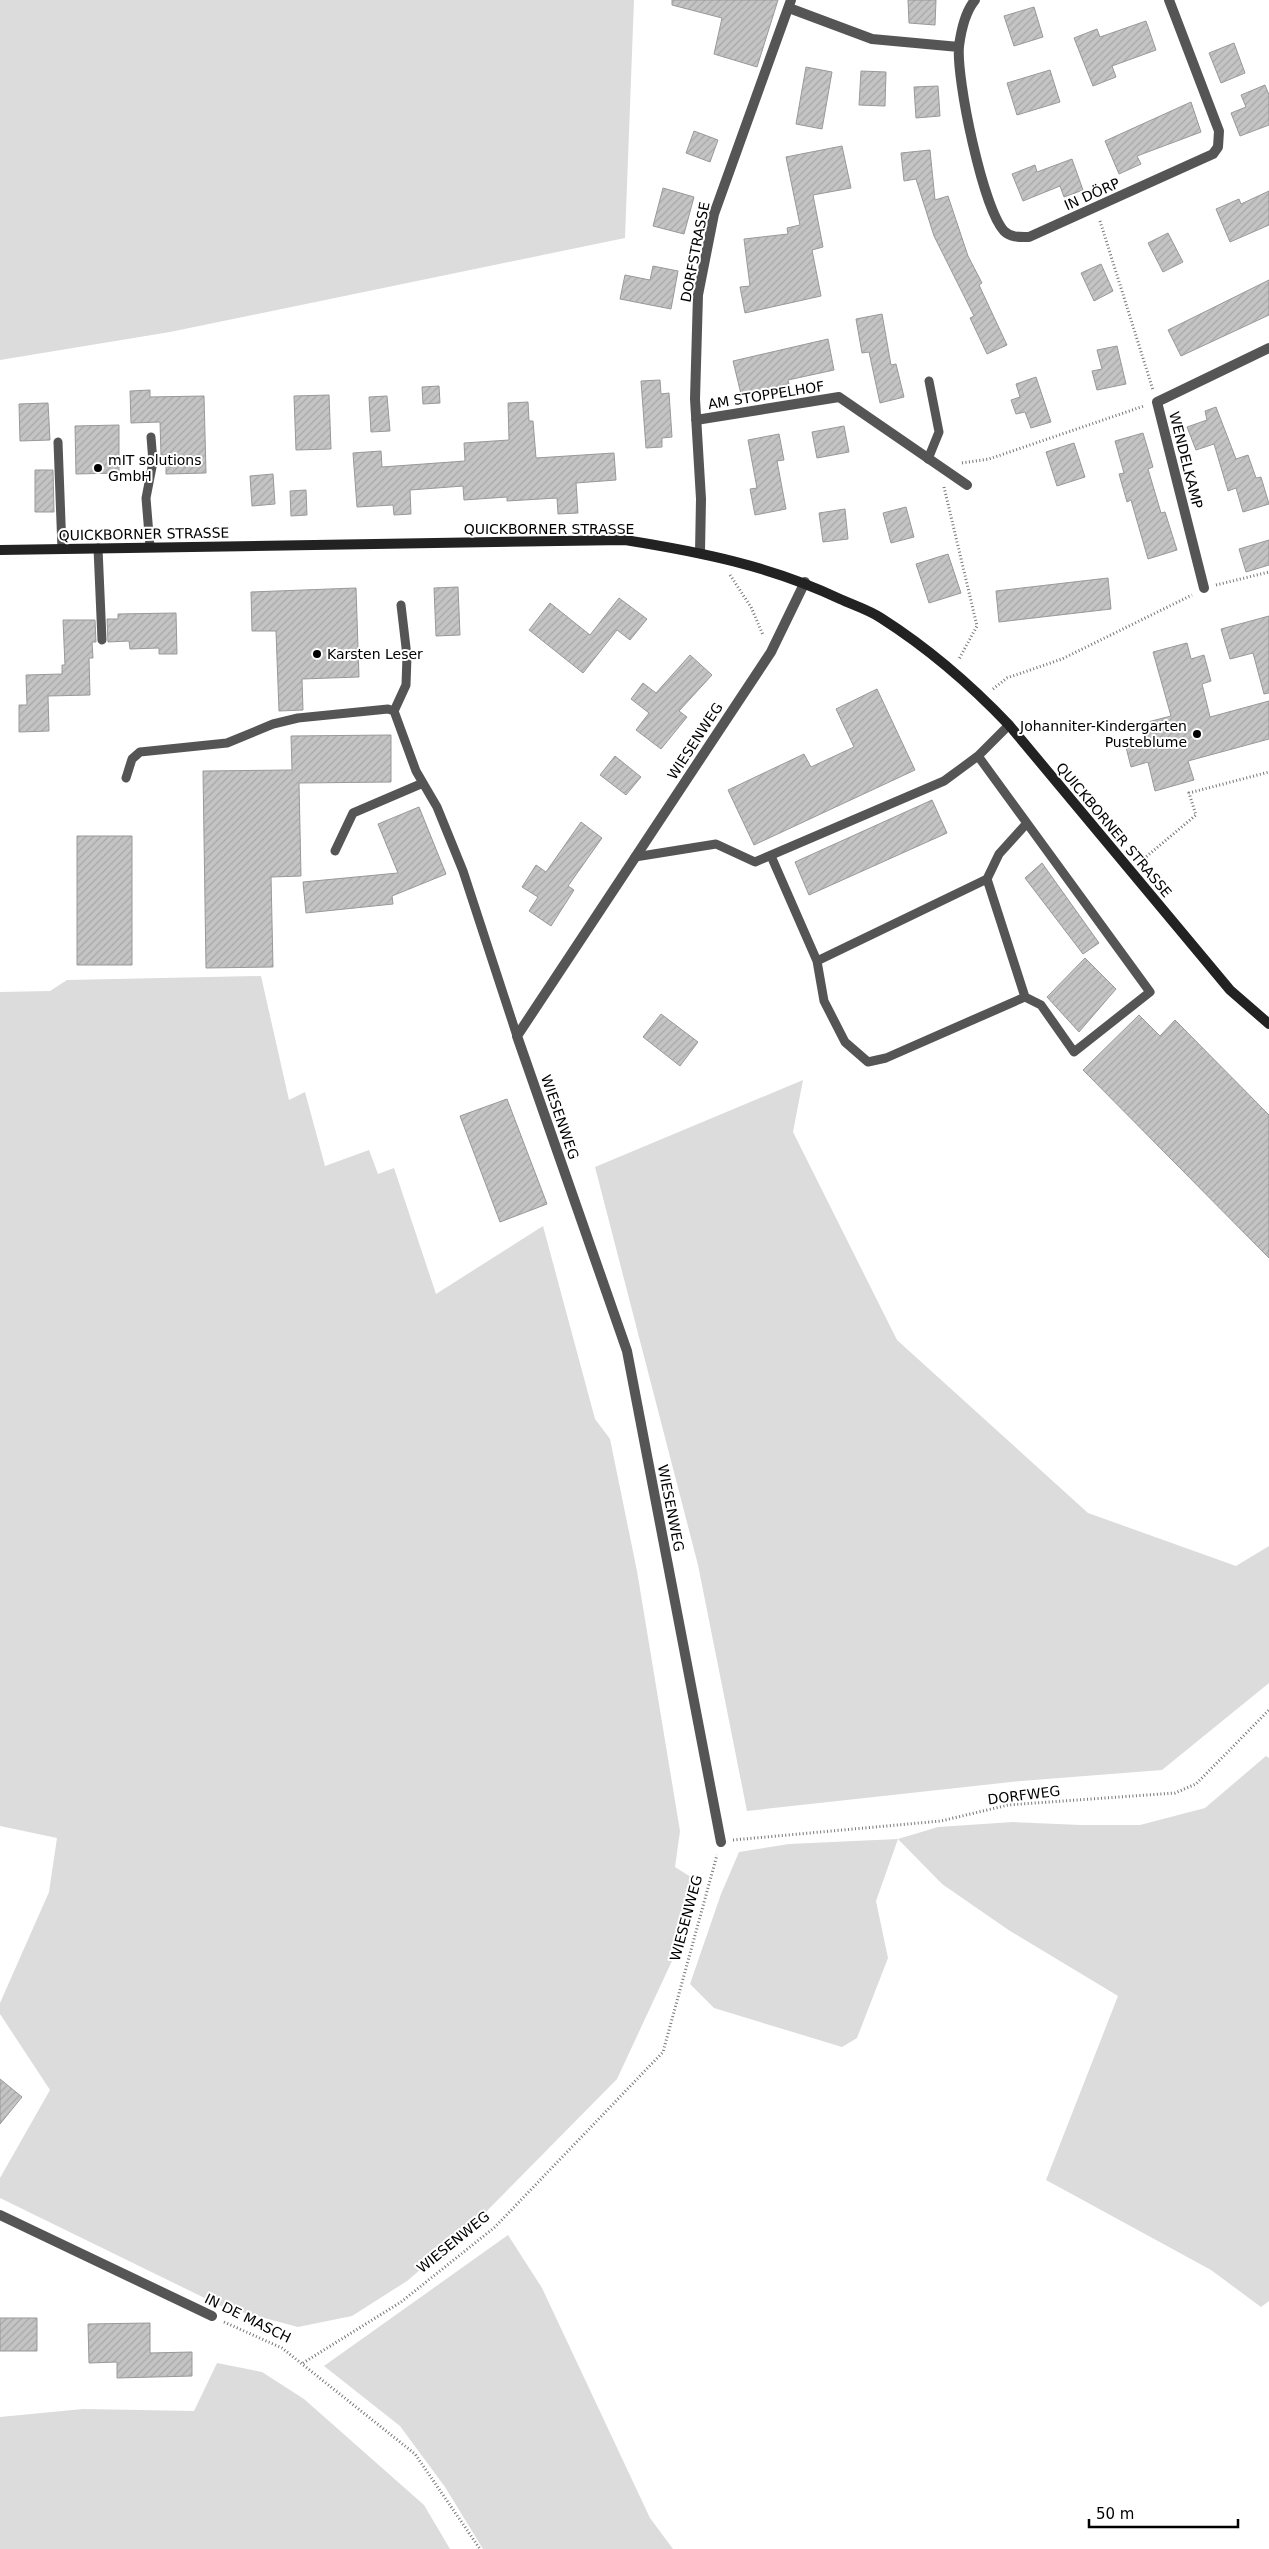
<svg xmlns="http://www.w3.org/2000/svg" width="1269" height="2549" viewBox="0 0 1269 2549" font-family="'DejaVu Sans',sans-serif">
	<defs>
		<pattern id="building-hatch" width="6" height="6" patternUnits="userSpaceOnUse" patternTransform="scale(1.25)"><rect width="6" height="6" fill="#c4c4c4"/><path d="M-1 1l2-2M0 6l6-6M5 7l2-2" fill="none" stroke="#a7a7a7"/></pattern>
	</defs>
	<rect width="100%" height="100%" fill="#fff"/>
	<path fill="#dcdcdc" d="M0,0H634L625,238L170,332L0,360Z
		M261,976L289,1100L305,1092L325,1166L369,1150L378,1174L394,1168L436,1294L543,1226L595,1419L610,1439L637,1571L680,1831L675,1867L694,1879L685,1933L617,2079L474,2224L407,2281L352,2316L298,2327L223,2307L0,2198V2178L50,2090L0,2014V2003L49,1892L57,1838L0,1826V992L50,991L67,980Z
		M803,1080L793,1132L897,1340L1088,1513L1236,1566L1269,1546V1683L1162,1770L1021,1781L747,1811L698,1565L595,1167Z
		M1266,1756L1269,1758V2301L1261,2307L1211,2270L1046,2180L1118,1996L1010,1931L942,1884L898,1839L876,1901L888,1958L857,2038L842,2047L714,2008L690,1984L721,1894L739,1852L789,1844L898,1839L938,1827L1013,1822L1081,1825H1140L1205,1808Z
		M508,2235L542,2288L650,2518L673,2549H483L445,2487L400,2426L324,2366Z
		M217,2363L262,2372L304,2399L424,2505L450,2549H0V2417L83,2409L194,2411Z"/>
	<path fill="url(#building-hatch)" stroke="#999" d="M672,0H778L757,67L714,54L722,18L672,5Z
		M908,0H936L935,25L909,23Z
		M1034,7L1043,37L1014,46L1004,16Z
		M1146,21L1156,50L1112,66L1116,77L1093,86L1074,38L1097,29L1100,37Z
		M1234,43L1245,73L1221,83L1209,53Z
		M806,67L832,72L822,129L796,124Z
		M1050,70L1060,102L1017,115L1007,83Z
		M861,71L886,72L885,106L859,105Z
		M1265,85L1269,95V125L1240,136L1231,113L1246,107L1241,95Z
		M938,86L940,116L916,118L914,87Z
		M1191,102L1201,132L1137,156L1141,164L1119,174L1105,141Z
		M694,131L718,140L710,162L686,153Z
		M842,146L851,188L813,195L823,247L812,250L821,296L745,313L740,287L750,286L744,239L788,234L787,228L800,225L786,157Z
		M930,150L935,200L948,196L968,256L982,283L979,285L1007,345L987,354L970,318L974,316L934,236L916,179L904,181L901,153Z
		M1072,159L1083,190L1064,197L1060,186L1023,201L1012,174L1035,165L1037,172Z
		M663,188L694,197L684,234L653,226Z
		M1269,191V225L1230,242L1216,209L1239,199L1241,204Z
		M1168,233L1183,262L1163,272L1148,243Z
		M1101,264L1113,291L1094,301L1081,273Z
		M653,266L678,271L671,309L620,299L625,275L650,280Z
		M1269,280V315L1181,356L1168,330Z
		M882,314L891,365L896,364L904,397L880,403L869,352L862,353L856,319Z
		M828,339L834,370L788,380L789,384L741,394L733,361Z
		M1117,346L1126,384L1097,390L1092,371L1102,369L1097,350Z
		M1036,377L1051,422L1031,428L1025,412L1016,414L1011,400L1020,397L1016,384Z
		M660,380L661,394L669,393L672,437L662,438V447L646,448L641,381Z
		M439,386L440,403L423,404L422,387Z
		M150,390V397L204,396L206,473L166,474V455H161L160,422L131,423L130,391Z
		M329,395L331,449L296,450L294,396Z
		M387,396L390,431L371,432L369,397Z
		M528,402L529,421H533L536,458L614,453L616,480L576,483L578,513L558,514L557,498L507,501V497L464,500L463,486L410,490L411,514L394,515L393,505L357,507L353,453L381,451L382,467L465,461L464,443L509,440L508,403Z
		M48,403L50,440L20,441L19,404Z
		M1216,407L1236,459L1248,455L1256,478L1261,477L1269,504L1243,512L1236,488L1228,491L1214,444L1196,450L1187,427L1207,420L1205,411Z
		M119,425V473L76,474L75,426Z
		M844,426L849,452L817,458L812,432Z
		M1143,433L1153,467L1148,469L1161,513L1165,512L1177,550L1148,559L1131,500L1127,502L1119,474L1124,473L1115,441Z
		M779,434L784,460L777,461L786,509L755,515L750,489L757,488L748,440Z
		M1074,443L1085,477L1057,486L1046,452Z
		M35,470H53L54,512H35Z
		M273,474L275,504L252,506L250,476Z
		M306,490L307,515L291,516L290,491Z
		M906,507L914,537L891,543L883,513Z
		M845,509L848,539L823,542L819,513Z
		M1269,540V565L1246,572L1239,549Z
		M948,554L961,593L929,603L916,564Z
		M1108,578L1111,609L999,622L996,591Z
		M458,587L460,635L436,636L434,588Z
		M356,588L359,677L302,679L303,710L279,711L276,631H252L251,592Z
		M619,598L647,619L630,640L617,630L583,673L529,630L550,603L590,635Z
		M176,613L177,654H159V648L130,649L129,641L108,642L107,619H118V614Z
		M1269,616V693L1264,694L1253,653L1230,659L1221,629Z
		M63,620H95L96,642H92L93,658H89L90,695L48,696L49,731L19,732V705H27L26,675L62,674V665H65Z
		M1187,643L1191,659L1204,655L1211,681L1202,684L1210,717L1269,701V739L1188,761L1194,780L1155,791L1148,762L1131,767L1126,747L1145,742L1140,724L1171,716L1153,652Z
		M690,655L712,675L679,711L687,717L661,749L636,730L649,713L631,699L643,683L656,693Z
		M877,689L915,770L754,845L728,790L804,754L811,767L854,747L836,709Z
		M391,735V782L299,783L301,876L271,877L273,967L206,968L203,771L292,770L291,736Z
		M615,756L641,777L626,795L600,775Z
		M932,800L947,833L809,895L795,862Z
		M419,807L446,874L392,896L393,904L306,913L303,882L398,873L378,824Z
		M581,822L602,838L568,886L574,890L551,926L529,911L538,897L522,887L536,865L546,872Z
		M77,836H132V965H77Z
		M1042,863L1099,943L1083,954L1025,878Z
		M1085,958L1116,989L1079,1032L1047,997Z
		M661,1014L698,1042L680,1066L643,1037Z
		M1139,1015L1160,1036L1175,1020L1269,1115V1258L1083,1070Z
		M507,1099L547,1204L500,1222L460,1116Z
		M0,2079L22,2097L0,2124Z
		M0,2318H37V2351H0Z
		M150,2323V2353L192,2352V2376L117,2378V2362L89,2363L88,2324Z"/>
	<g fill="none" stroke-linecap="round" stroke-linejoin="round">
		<path stroke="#777" stroke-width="3" stroke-dasharray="1 2.5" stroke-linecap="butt" d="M1100,221L1153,390
			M962,463L989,459L1144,406
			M944,487L977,626L959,659
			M730,575L751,607L763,635
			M1216,585L1269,572
			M993,689L1007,678L1062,659L1192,595
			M1141,861L1196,815L1189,793L1269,772
			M733,1840L941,1821L1008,1805L1175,1793L1196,1784L1269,1710
			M224,2322L282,2348L415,2454L480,2549
			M303,2363L401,2302L495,2227L663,2052L717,1855"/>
		<path stroke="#555" stroke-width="9" d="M58,442L62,549
			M928,459L939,432L929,381
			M150,547L146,498L153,462L151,437
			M98,548L102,640
			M394,711L406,685L407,656L401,605
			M126,778L132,759L140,752L227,743L273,724L298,718L388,709L394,711L416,771L437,807L463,871L517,1036
			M335,851L353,813L423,783
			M771,856L817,961L824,1001L845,1042L868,1062L886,1058L1025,997L1041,1005L1074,1052L1150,992L978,756
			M635,857L716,844L755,862L944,781L978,756L1009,725
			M817,961L987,879
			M1025,997L987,879L999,854L1027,823"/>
		<path stroke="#555" stroke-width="10" d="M975,0C965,12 961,31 959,46C956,79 983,208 1004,231C1011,238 1021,237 1029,237L1213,154L1218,147L1219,131L1169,0
			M789,8L872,39L959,47
			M696,420L839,397L967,485
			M700,552L701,499L695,399L698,295L714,214L791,0
			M1204,588L1157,402L1269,348
			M721,1842L627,1351L517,1036L771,652L805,582
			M0,2215L212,2316"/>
		<path stroke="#222" stroke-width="10" d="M0,550L625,540C700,552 771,566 840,599C853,605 869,610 881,618C928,648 971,685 1009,725L1230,990L1269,1024"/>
	</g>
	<g fill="#000" stroke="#fff" stroke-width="2">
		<circle cx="98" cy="468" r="5"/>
		<circle cx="317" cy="654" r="5"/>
		<circle cx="1197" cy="734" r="5"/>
	</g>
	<g text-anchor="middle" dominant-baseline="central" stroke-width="4" stroke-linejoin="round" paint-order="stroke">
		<g font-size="14" fill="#000" stroke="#fff">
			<text transform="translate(1092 194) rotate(-24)">IN DÖRP</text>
			<text transform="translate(695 252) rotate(-79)">DORFSTRASSE</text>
			<text transform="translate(766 395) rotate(-9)">AM STOPPELHOF</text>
			<text transform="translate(1186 460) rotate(76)">WENDELKAMP</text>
			<text x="549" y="529">QUICKBORNER STRASSE</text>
			<text transform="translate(144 534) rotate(-1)">QUICKBORNER STRASSE</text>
			<text transform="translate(695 741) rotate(-57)">WIESENWEG</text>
			<text transform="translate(1114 830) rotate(50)">QUICKBORNER STRASSE</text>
			<text transform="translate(560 1117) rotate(71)">WIESENWEG</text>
			<text transform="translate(671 1508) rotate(79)">WIESENWEG</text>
			<text transform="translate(1024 1795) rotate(-7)">DORFWEG</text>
			<text transform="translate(686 1918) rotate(-75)">WIESENWEG</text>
			<text transform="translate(453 2242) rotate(-39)">WIESENWEG</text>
			<text transform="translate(248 2318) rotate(26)">IN DE MASCH</text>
		</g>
		<g font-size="14" fill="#000" stroke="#fff" text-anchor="start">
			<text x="108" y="460">mIT solutions<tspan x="108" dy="16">GmbH</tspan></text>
			<text x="327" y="654">Karsten Leser</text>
			<text x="1187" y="726" text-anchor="end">Johanniter-Kindergarten<tspan x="1187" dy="16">Pusteblume</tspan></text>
		</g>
	</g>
	<path d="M1089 2519v8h149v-8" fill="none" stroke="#000000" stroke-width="2.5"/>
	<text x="1096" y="2519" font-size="15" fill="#000000" stroke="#ffffff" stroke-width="4" paint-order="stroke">50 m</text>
</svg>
